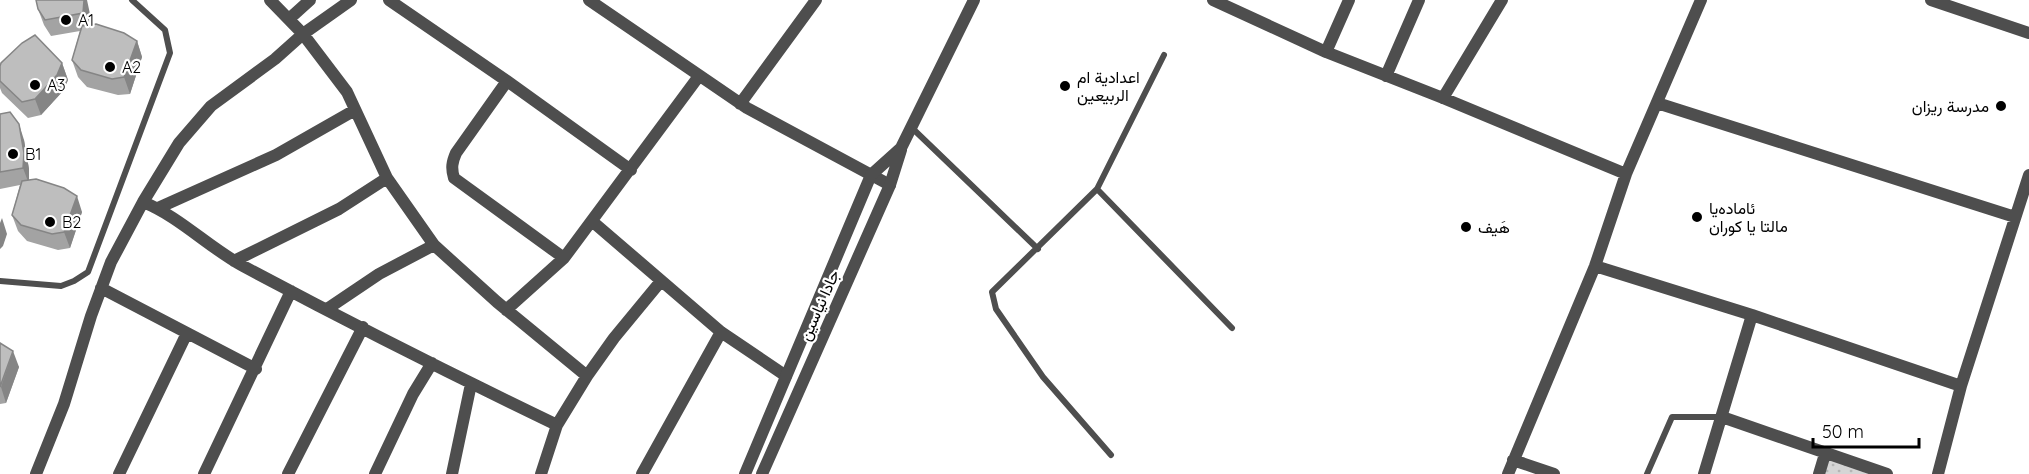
<svg xmlns="http://www.w3.org/2000/svg" width="2029" height="474" viewBox="0 0 2029 474" font-family="Quicksand,Vazirmatn,sans-serif">
	<defs>
		<pattern id="garden-dots" width="8" height="8" patternUnits="userSpaceOnUse" patternTransform="scale(1.5)"><rect width="8" height="8" fill="#d5d5d5"/><path d="M2 2h.1M6 6h.1" fill="none" stroke="#b5b5b5" stroke-width="1.8" stroke-linecap="round"/></pattern>
	</defs>
	<rect width="100%" height="100%" fill="#fff"/>
	<path fill="url(#garden-dots)" d="M1825,454L1887,474H1819Z"/>
	<g fill="none" stroke-linecap="round" stroke-linejoin="round">
		<path stroke="#4e4e4e" stroke-width="6" d="M911,127L1038,249
			M1097,189L1232,328
			M0,281L61,286L74,281L88,272L170,53L165,30L132,0
			M1111,455L1043,377L996,309L992,292L1097,189L1164,55
			M1647,474L1672,417H1722"/>
		<path stroke="#4e4e4e" stroke-width="12" d="M270,0L303,34L347,92L387,178L434,245L497,302L587,376
			M389,0L507,81L631,170
			M589,0L747,108L890,185
			M1213,0L1326,52L1443,98L1626,174
			M1931,0L2029,33
			M289,19L310,0
			M1326,52L1349,0
			M1386,76L1419,0
			M507,81L456,153C452,162 451,168 454,178L564,258
			M1443,98L1502,0
			M1657,103L2015,217
			M740,104L816,0
			M143,202C180,217 208,247 243,266C346,321 451,374 557,425
			M158,208L276,155L355,110
			M593,222L721,332L786,376
			M234,261L339,209L387,178
			M1595,266L1752,315L1961,386
			M101,288L256,369
			M327,309L379,274L434,245
			M506,310L564,258L699,76
			M1722,417L1887,474
			M1513,460L1554,474
			M36,474L64,404L91,316L111,262L143,202L179,143L211,106L275,59L303,34L351,0
			M119,474L187,333
			M204,474L291,291
			M288,474L363,327
			M375,474L413,394L432,363
			M452,474L471,384
			M541,474L557,425L587,376L614,338L661,281
			M642,474L721,332
			M1508,474L1595,266L1626,174L1701,0
			M1704,474L1752,315
			M1819,474L1825,454
			M1938,474L1961,386L2029,175"/>
		<path stroke="#4e4e4e" stroke-width="12" d="M745,474L871,175L901,148L974,0
			M762,474L890,185L901,150"/>
	</g>
	<path fill="#a3a3a3" d="M36,0L90,14L89,25L137,41L142,57L130,94L118,95L87,87L78,77L72,60L80,31L51,36L44,25L38,9Z
		M62,63L68,80L63,91L41,115L28,118L2,93L0,88V66Z
		M0,114L24,140L29,169V180L82,212L70,248L58,250L27,241L18,231L12,215L20,185L0,189Z
		M0,343L19,367L6,403L0,404Z"/>
	<path fill="#858585" d="M84,0H87L90,14L89,29L83,13Z
		M137,41L142,57L130,94L124,77Z
		M62,63L68,80L63,91L41,115L35,99Z
		M19,124L24,140L29,169V184L23,168Z
		M77,196L82,212L70,248L64,232Z
		M2,218L7,234L3,246L0,249V223Z
		M13,351L19,367L6,403L1,387Z"/>
	<path fill="#bebebe" stroke="#858585" stroke-width="1.5" d="M36,0H84L83,13L45,20L38,9Z
		M96,24L124,33L137,41L124,77L112,79L81,70L72,60L82,26Z
		M35,35L62,63L57,75L35,99L22,102L0,81V66L1,63L22,43Z
		M10,112L19,124L24,153L23,168L0,172V114Z
		M36,179L64,188L77,196L64,232L52,234L21,225L12,215L22,181Z
		M0,343L13,351L0,387Z"/>
	<g fill="#000" stroke="#fff" stroke-width="2">
		<circle cx="66" cy="20" r="6"/>
		<circle cx="110" cy="67" r="6"/>
		<circle cx="35" cy="85" r="6"/>
		<circle cx="1065" cy="86" r="6"/>
		<circle cx="2001" cy="106" r="6"/>
		<circle cx="13" cy="154" r="6"/>
		<circle cx="1697" cy="217" r="6"/>
		<circle cx="50" cy="222" r="6"/>
		<circle cx="1466" cy="227" r="6"/>
	</g>
	<g text-anchor="middle" dominant-baseline="central" stroke-width="4.5" stroke-linejoin="round" paint-order="stroke">
		<g font-size="16" fill="#000" stroke="#fff" text-anchor="start">
			<text x="78" y="20">A1</text>
			<text x="122" y="67">A2</text>
			<text x="1077" y="77">اعدادية ام<tspan x="1077" dy="18">الربيعين</tspan></text>
			<text x="47" y="85">A3</text>
			<text x="1989" y="106" text-anchor="end">مدرسة ريزان</text>
			<text x="25" y="154">B1</text>
			<text x="1709" y="208">ئامادەيا<tspan x="1709" dy="18">مالتا يا كوران</tspan></text>
			<text x="62" y="222">B2</text>
			<text x="1478" y="227">هَيف</text>
		</g>
		<g font-size="16" fill="#000" stroke="#fff">
			<text transform="translate(819 305) rotate(-66)">جادا نیاسین</text>
		</g>
	</g>
	<path d="M1813 438v9h106v-9" fill="none" stroke="#000000" stroke-width="3"/>
	<text x="1822" y="438" font-size="18" fill="#000000" stroke="#ffffff" stroke-width="4.5" paint-order="stroke">50 m</text>
</svg>
